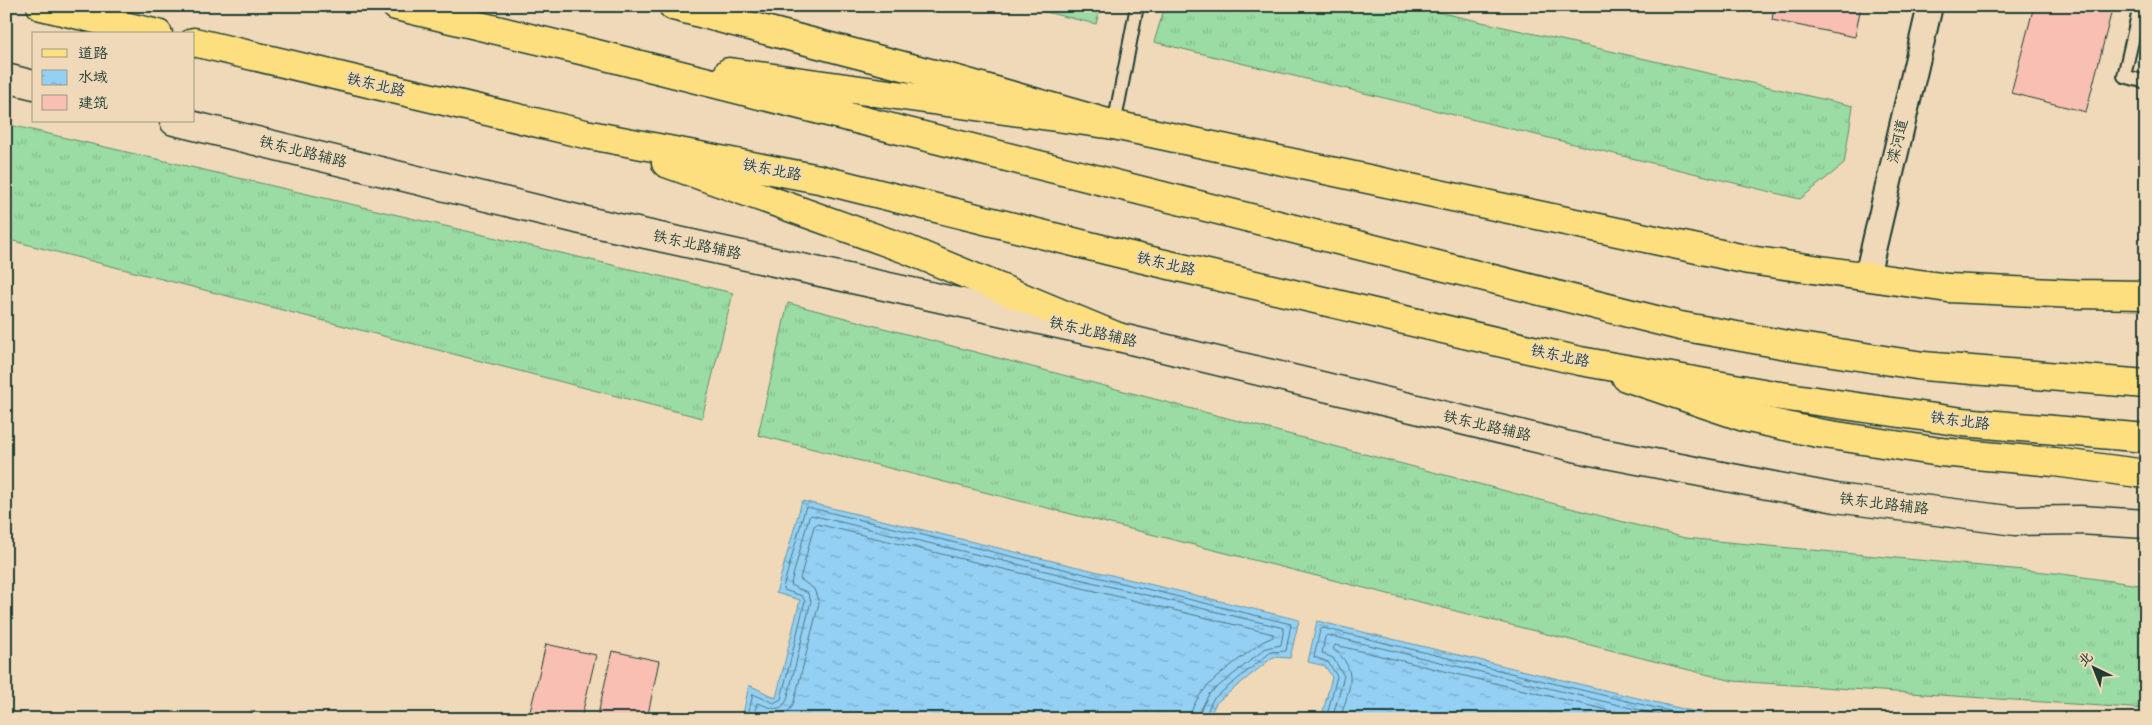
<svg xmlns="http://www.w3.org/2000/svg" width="2152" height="725" viewBox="0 0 2152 725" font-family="'Balsamiq Sans','LXGW WenKai TC',sans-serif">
	<defs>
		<pattern id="grass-tufts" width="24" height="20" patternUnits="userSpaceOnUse" patternTransform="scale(1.25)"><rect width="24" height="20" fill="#9bdba4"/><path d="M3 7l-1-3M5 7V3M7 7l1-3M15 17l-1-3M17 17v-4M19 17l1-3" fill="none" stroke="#85bd8e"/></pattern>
		<pattern id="water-ripples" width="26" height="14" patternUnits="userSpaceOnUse" patternTransform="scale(1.25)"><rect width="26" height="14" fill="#94d0f4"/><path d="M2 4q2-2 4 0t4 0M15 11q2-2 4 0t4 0" fill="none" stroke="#78aac6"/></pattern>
	</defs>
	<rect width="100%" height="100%" fill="#efd9b8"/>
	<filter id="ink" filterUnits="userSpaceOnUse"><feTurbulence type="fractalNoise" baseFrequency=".02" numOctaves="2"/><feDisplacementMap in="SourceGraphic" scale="10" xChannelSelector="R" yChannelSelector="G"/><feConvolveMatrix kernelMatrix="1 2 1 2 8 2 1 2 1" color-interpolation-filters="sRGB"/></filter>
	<g filter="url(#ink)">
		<path fill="url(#grass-tufts)" stroke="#5d8c6c" d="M1020,6H1101L1096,24Z
			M1165,6H1411L1853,106L1844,164L1800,199L1154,42Z
			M6,124L733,293L702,418L6,239Z
			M788,303L1685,538L2055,573L2146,586V709L1733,681L758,435Z"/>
		<path fill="url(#water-ripples)" stroke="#6595a7" d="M802,501L1299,620L1290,658L1273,657L1216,703L1208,719H742L749,685L776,698L800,600L776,593Z
			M1317,621L1708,715L1707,719H1321L1332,677L1325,666L1308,662Z"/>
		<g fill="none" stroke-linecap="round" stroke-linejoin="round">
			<path stroke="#4e7881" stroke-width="1" d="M747,719L753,694L774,703L781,699L805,601L802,596L784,590L783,588L805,509L807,507L1291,624L1286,651L1271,652L1213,699L1204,719
				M753,719L757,703C769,706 779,715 787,700L811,601L807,592L792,586L791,583L809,517L811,515L1284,628L1281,645L1266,648L1209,694L1199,713L1198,719
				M761,719L763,714C777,718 788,717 794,702L819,603L814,589L800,579L814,526L817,524L1273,634V637L1262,642C1240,660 1192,688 1190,719
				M1326,719L1337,676L1328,662L1314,657L1320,630L1323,628L1702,719
				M1332,719L1344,676L1333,658L1322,653L1325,637L1327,635L1677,719
				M1340,719C1348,691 1361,670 1333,649L1335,645L1645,719"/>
		</g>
		<path fill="#f9bfb2" stroke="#1f3d34" d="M1774,6H1861L1855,37L1772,20Z
			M2034,6H2113L2086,112L2011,93Z
			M546,644L596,655L581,719H541L542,715L530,712Z
			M612,651L659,661L647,719H597Z"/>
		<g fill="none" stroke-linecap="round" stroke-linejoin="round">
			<g stroke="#1f3d34" stroke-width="16">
				<path id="lane" d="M2140,6L2124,76L2146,82
					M1114,125L1137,6"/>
			</g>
			<g stroke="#1f3d34" stroke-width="28">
				<path id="street" d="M1867,276L1930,6"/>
			</g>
			<g stroke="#1f3d34" stroke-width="31">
				<path id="secondary" d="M6,78L34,85
					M174,121L577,219L1118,337L1586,450L1836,498L2015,521L2080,520L2146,524"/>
			</g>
			<g stroke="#1f3d34" stroke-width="31">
				<path id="primary" d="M673,6L957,80L1114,125L1749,260L1948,288L2076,294L2146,295
					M1626,377L1744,417L1818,433L1940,452L2054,462L2146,474"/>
			</g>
			<g stroke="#1f3d34" stroke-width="31">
				<path id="highway" d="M41,6L158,34
					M396,6L597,54L1680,326L1787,345L1923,366L2146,384
					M194,42L585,134L819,179L1122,254L1580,361L1774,395L1963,422L2146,438
					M729,72L1114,125
					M666,163L906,249L1118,337"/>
			</g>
			<use href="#lane" stroke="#efd9b8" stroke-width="12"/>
			<use href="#street" stroke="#efd9b8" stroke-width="24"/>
			<use href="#secondary" stroke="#efd9b8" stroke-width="28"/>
			<use href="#primary" stroke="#fddf80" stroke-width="28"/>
			<use href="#highway" stroke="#fddf80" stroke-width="28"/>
		</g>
	</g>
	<g text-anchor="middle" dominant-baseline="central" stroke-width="4" stroke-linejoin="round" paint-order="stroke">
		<g font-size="15" fill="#1f3d34" stroke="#efd9b8">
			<text transform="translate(376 85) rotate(13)">铁东北路</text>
			<text transform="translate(1898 141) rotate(-77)">滦河道</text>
			<text transform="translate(303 152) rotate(14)">铁东北路辅路</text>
			<text transform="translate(772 170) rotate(11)">铁东北路</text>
			<text transform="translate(697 245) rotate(12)">铁东北路辅路</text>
			<text transform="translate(1166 264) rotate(13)">铁东北路</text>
			<text transform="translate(1093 332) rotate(13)">铁东北路辅路</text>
			<text transform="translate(1560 356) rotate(12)">铁东北路</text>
			<text transform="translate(1960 421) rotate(7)">铁东北路</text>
			<text transform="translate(1487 426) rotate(13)">铁东北路辅路</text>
			<text transform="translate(1884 504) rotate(7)">铁东北路辅路</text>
		</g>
	</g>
	<rect width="2152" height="725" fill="none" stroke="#efd9b8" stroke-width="25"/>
	<rect x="12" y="12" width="2127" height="700" fill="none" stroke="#1f3d34" stroke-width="2" filter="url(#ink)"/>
	<rect x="32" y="32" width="162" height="90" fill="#efd9b8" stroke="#9c9b83"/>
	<rect x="42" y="49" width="25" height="8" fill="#fddf80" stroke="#9c9b83"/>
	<text x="78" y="58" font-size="15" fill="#1f3d34">道路</text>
	<rect x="42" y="70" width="25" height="15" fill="url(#water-ripples)" stroke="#9c9b83"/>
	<text x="78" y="82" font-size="15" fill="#1f3d34">水域</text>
	<rect x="42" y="95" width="25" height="15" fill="#f9bfb2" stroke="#9c9b83"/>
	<text x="78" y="108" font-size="15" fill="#1f3d34">建筑</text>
	<g transform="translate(2094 668) rotate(317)" stroke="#efd9b8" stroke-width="4" paint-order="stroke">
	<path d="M0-4L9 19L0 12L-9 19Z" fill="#1f3d34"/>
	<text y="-8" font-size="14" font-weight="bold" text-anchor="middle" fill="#1f3d34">北</text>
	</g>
</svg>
